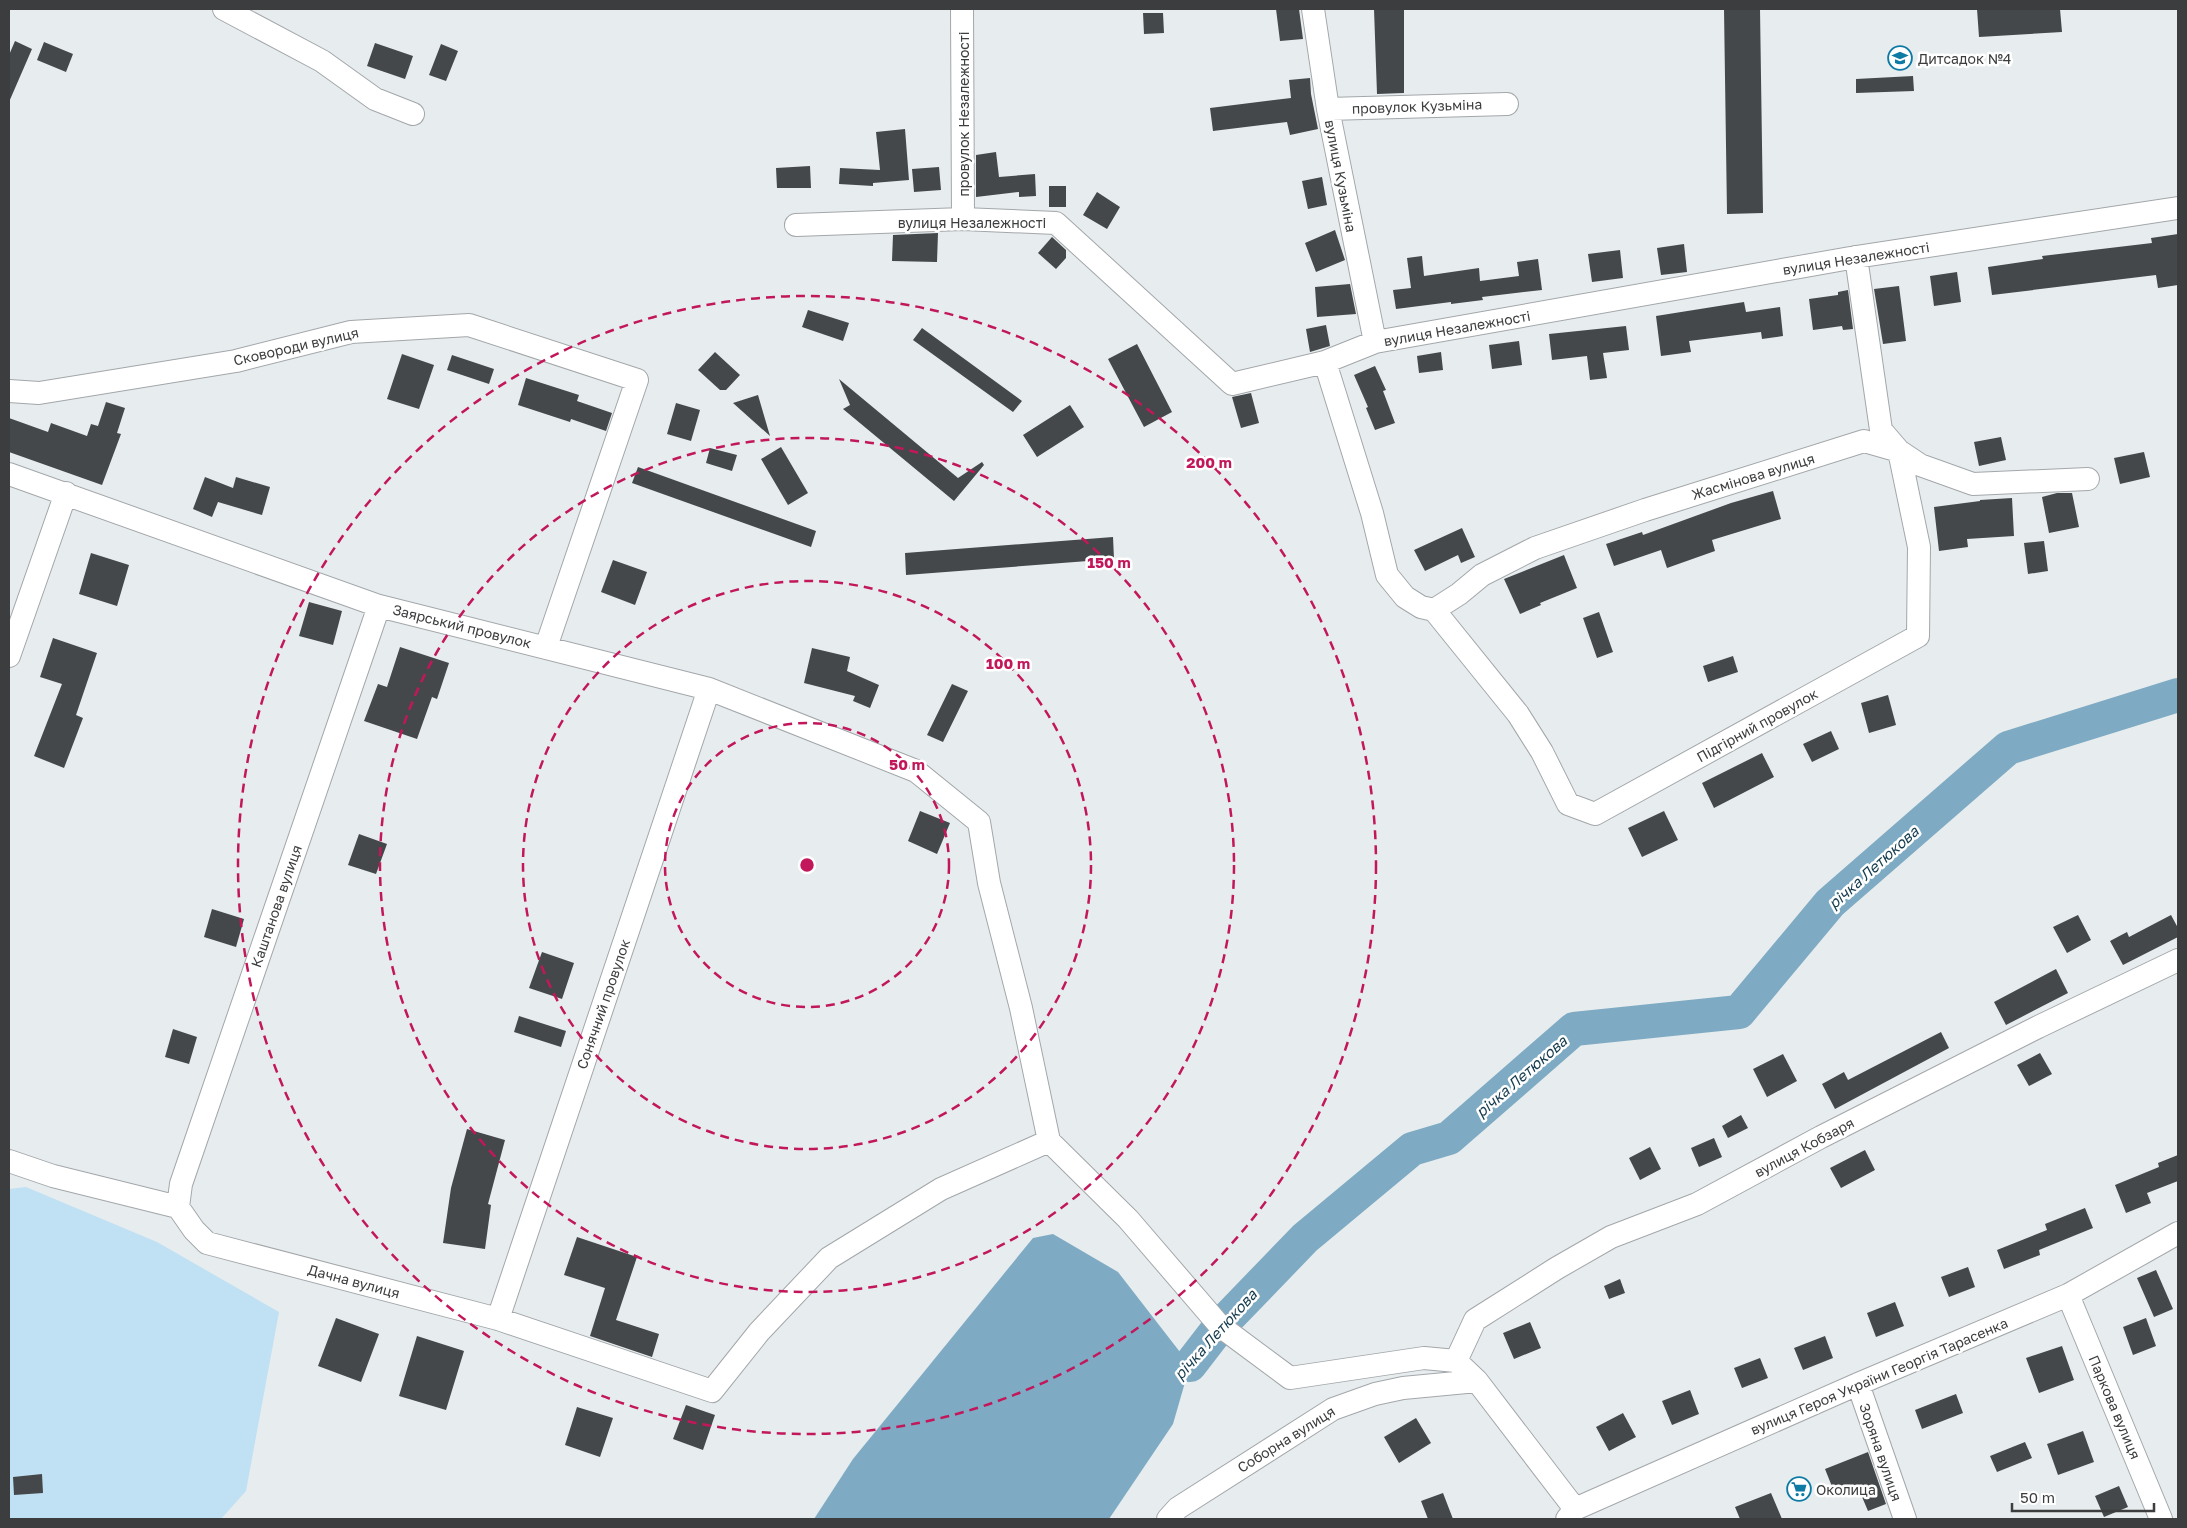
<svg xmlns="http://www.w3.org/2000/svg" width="2187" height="1528" viewBox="0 0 2187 1528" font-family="'Golos Text',sans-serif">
	<rect width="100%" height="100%" fill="#e7ecee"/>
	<path fill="#c0e1f3" d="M26,1187L157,1242L279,1312L246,1491L221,1519H9V1189Z"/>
	<path fill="#7eabc3" d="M1053,1234L1118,1272L1190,1365L1173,1424L1109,1519H814L853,1459L1033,1238Z"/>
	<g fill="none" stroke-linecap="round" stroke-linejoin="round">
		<path stroke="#7eabc3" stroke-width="34" d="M1190,1365L1220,1326L1305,1238L1412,1149L1449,1138L1574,1029L1739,1012L1830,903L2008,748L2178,695"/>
	</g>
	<path fill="#44484a" d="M1276,9H1299L1303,39L1280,41Z
		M1374,9H1404V93L1377,94Z
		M1724,9H1760L1763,213L1727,214Z
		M1977,9H2060L2062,32L1979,37Z
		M1143,13H1163L1164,33L1144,34Z
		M15,41L32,49L9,102V55Z
		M44,42L73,54L66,72L37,60Z
		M375,43L413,56L405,79L367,66Z
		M441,44L458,51L446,81L429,75Z
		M1913,76L1914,91L1856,93V79Z
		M1310,78L1311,94L1318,129L1290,135L1287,122L1213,131L1210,108L1291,98L1289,80Z
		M905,129L909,180L873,183V186L839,184L840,168L880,170L876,132Z
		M996,152L999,177L1035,174L1036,196L1019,197V192L976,197V155Z
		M810,166L811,188H777L776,168Z
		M939,167L941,190L914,192L912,169Z
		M1322,177L1327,205L1308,209L1302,181Z
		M1049,186H1066V207H1049Z
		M1097,192L1120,207L1107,229L1083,215Z
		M1335,230L1345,260L1316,272L1305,243Z
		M938,233L937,262L892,261L893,235Z
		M2178,234V285L2158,288L2156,275L1992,295L1988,267L2043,259L2042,256L2152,243L2151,238Z
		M1052,237L1066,250V258L1056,269L1038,253Z
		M1684,244L1687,272L1661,275L1657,248Z
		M1620,250L1623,278L1592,282L1588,254Z
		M1422,256L1424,276L1479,268L1480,281L1519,276L1517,262L1538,259L1542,290L1482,297L1483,300L1451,304V302L1396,309L1393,290L1411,288L1407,258Z
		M1957,272L1961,302L1934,306L1930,276Z
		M1350,284L1356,314L1317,317L1315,287Z
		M1899,286L1906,341L1883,344L1874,289Z
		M1848,290L1853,329L1843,330L1842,326L1813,330L1809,299L1838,295V292Z
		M1744,302L1746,312L1780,307L1783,336L1762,339L1761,332L1689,341L1691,352L1661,356L1656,316Z
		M808,310L849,323L843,341L802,327Z
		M1326,325L1330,346L1310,352L1306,329Z
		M1626,326L1629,350L1603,353L1607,378L1590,380L1587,356L1552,360L1549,334Z
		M922,328L1022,401L1013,412L913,340Z
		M1519,341L1522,365L1492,369L1489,345Z
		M1137,344L1172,412L1144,427L1108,359Z
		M715,352L740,375L726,390H720L698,370Z
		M1441,352L1443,370L1419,373L1417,356Z
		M402,354L434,365L419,409L387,399Z
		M452,355L494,369L489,384L447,370Z
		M1375,366L1386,390L1383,391L1395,423L1375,430L1366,408L1368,407L1354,375Z
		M526,378L579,395L577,401L612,413L606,431L571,419L570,422L518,405Z
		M839,379L958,478L982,462L984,465L954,501L843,409L850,405Z
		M1251,393L1259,423L1241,428L1232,397Z
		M758,395L770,436L733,403Z
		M106,402L125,408L117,433L121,434L102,485L9,452V418L48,432L51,423L87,436L91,424L98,426Z
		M676,403L700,410L691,441L667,434Z
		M1070,405L1084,427L1037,457L1023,435Z
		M2001,437L2006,460L1979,466L1974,442Z
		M781,447L808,493L788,505L761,459Z
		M710,448L737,455L732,471L706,463Z
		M2144,452L2150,477L2120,484L2114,458Z
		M638,467L816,531L811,547L632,483Z
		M205,477L233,488L236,477L270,487L262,515L218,502L212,517L193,509Z
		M1773,491L1781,519L1712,540L1715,551L1667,568L1661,550L1614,566L1606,544L1642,532L1643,535L1731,503Z
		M2057,493H2072L2079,527L2049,533L2042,497Z
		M2012,498L2014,536L1967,539L1968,547L1939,551L1934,507L1980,501V500Z
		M1462,528L1475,557L1461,563L1458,555L1425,571L1414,550Z
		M1113,537L1114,559L906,575L905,553Z
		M2044,541L2048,571L2028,574L2024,543Z
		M91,553L129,565L117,606L79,594Z
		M1564,555L1577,588L1540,603L1541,605L1520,614L1504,579Z
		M613,560L647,572L635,605L601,592Z
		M309,602L342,611L333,645L299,636Z
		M1599,612L1613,652L1597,658L1583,618Z
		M53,638L97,653L76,715L83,718L64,768L34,756L62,684L40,677Z
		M400,647L449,663L437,699L432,697L417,739L364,721L378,684L387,687Z
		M812,648L850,657L847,671L879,685L870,708L853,701L855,696L804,683Z
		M1733,656L1738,672L1708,682L1703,666Z
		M952,684L968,691L943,742L927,735Z
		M1888,695L1896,725L1869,733L1861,703Z
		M1831,731L1839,749L1812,762L1803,744Z
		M1762,753L1774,777L1714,808L1702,783Z
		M920,811L950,823L937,854L908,841Z
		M1664,811L1678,840L1642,857L1628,828Z
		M359,834L387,844L376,874L348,865Z
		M212,909L244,919L236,947L204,937Z
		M2078,915L2091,940L2067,953L2053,927Z
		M2171,915L2178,928V937L2123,965L2110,941L2127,932L2129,937Z
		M542,952L574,963L562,999L529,988Z
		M2056,969L2068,993L2006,1025L1994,1002Z
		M519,1016L566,1031L561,1047L514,1032Z
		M173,1029L197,1037L189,1064L165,1057Z
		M1941,1032L1949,1048L1835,1109L1822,1084L1844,1072L1848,1080Z
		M2040,1053L2052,1074L2029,1086L2017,1065Z
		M1783,1054L1797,1081L1767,1097L1753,1069Z
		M1741,1115L1748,1128L1728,1138L1722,1126Z
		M467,1129L505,1140L488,1204L491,1205L485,1249L443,1243L451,1188Z
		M1714,1138L1722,1157L1699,1167L1691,1148Z
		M1650,1147L1661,1169L1640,1180L1629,1158Z
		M1865,1150L1875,1170L1841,1188L1830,1168Z
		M2178,1155V1181L2147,1193L2151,1203L2126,1213L2115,1185L2159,1167L2158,1163Z
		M2085,1208L2093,1228L2039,1250L2040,1255L2004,1269L1997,1250L2047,1230L2045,1224Z
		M577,1237L637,1257L616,1320L659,1334L652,1357L590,1336L605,1288L564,1275Z
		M1968,1267L1975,1287L1949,1297L1941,1277Z
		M2156,1270L2173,1309L2154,1317L2137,1278Z
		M1620,1279L1625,1293L1609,1299L1604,1286Z
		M1895,1302L1904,1326L1876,1337L1867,1313Z
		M336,1318L379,1334L361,1382L318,1366Z
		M2146,1318L2156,1346L2133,1355L2123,1327Z
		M1530,1322L1541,1348L1514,1359L1503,1333Z
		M417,1336L464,1351L446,1410L399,1396Z
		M1825,1336L1833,1358L1803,1370L1794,1348Z
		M2062,1346L2074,1380L2039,1393L2026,1358Z
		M1760,1358L1768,1378L1742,1388L1734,1368Z
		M1690,1390L1699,1414L1672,1425L1662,1401Z
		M1956,1394L1963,1413L1922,1429L1915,1410Z
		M686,1405L715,1415L703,1450L673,1439Z
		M577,1407L613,1418L600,1457L565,1445Z
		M1623,1413L1636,1437L1609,1451L1596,1427Z
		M1416,1418L1431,1443L1399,1463L1384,1437Z
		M2083,1431L2094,1462L2058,1475L2047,1444Z
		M2025,1442L2032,1458L1997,1472L1990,1456Z
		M1868,1452L1886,1504L1868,1511L1857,1485L1835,1494L1825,1469Z
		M42,1474L43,1493L14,1495L13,1477Z
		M2119,1486L2128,1507L2104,1517L2095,1496Z
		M1443,1493L1453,1519H1428L1421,1501Z
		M1771,1493L1782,1519H1740L1735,1507Z"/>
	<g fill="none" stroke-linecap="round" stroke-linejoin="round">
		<g stroke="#a3a7aa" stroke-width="24">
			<path id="minor" d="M224,9L322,61L375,99L413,114
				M962,9L963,219
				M1313,9L1328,109L1375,342
				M1328,109L1507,104
				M796,225L963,219L1056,223L1232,384L1325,362L1375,342L1856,257L2178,208
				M1325,362L1372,513L1387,575L1405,597L1421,607L1434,610L1518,714L1542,752L1568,804L1595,814L1918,636L1919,547L1899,451L1881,430L1856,257
				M9,391L39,393L236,361L351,332L469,325L637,380L546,647
				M9,474L379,606L709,689L916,771L979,822L989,883L1021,1008L1049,1141
				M1434,610L1459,594L1482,575L1535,548L1645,510L1864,441L1899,451L1920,465L1973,484L2088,479
				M9,656L66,493
				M9,1161L53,1176L178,1207L194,1230L207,1243L498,1319L712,1391L759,1332L829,1258L941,1189L1049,1141L1128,1219L1220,1326L1290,1378L1424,1358L1456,1361L1477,1381L1575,1509
				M178,1207L181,1184L379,606
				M2068,1295L2161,1519
				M498,1319L709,689
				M1456,1361L1475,1320L1557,1268L1611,1237L1697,1204L1821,1137L2038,1027L2178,960
				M1858,1384L1905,1519
				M1168,1519L1178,1508L1333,1409L1375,1394L1403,1388L1477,1381
				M1567,1519L1575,1509L1858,1384L2068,1295L2178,1233"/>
		</g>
		<use href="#minor" stroke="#fff" stroke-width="22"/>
	</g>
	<g fill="none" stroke="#c2185b" stroke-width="2.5" stroke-dasharray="9 6">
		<circle cx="807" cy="865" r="142"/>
		<circle cx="807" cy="865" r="284"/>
		<circle cx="807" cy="865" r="427"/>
		<circle cx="807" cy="865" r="569"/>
	</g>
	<defs>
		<g id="school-ring" transform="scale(1.25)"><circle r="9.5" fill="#fff" stroke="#0e7ba5" stroke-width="1.5"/><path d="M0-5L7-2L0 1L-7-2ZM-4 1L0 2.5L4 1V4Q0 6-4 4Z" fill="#0e7ba5"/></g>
		<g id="supermarket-ring" transform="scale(1.25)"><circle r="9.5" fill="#fff" stroke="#0e7ba5" stroke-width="1.5"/><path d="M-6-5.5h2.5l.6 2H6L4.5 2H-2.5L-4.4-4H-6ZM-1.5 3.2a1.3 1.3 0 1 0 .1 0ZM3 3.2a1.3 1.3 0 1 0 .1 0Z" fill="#0e7ba5"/></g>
	</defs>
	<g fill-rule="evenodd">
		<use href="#school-ring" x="1900" y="58"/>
		<use href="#supermarket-ring" x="1799" y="1489"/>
	</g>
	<g text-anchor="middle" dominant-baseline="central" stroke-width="5" stroke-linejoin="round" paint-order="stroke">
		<g font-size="14" fill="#3c3d3e" stroke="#fff" text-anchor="start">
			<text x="1918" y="58">Дитсадок №4</text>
			<text x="1816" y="1489">Околица</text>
		</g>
		<g font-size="14" fill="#3c3d3e" stroke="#fff">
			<text transform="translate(1417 106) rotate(-2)">провулок Кузьміна</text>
			<text transform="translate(963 114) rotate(-90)">провулок Незалежності</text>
			<text transform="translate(1341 176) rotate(79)">вулиця Кузьміна</text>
			<text x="972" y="222">вулиця Незалежності</text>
			<text transform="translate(1856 258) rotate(-9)">вулиця Незалежності</text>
			<text transform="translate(1457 328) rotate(-10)">вулиця Незалежності</text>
			<text transform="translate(296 346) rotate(-13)">Сковороди вулиця</text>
			<text transform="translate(1753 476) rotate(-17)">Жасмінова вулиця</text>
			<text transform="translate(462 626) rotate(14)">Заярський провулок</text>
			<text transform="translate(1757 725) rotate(-29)">Підгірний провулок</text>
			<text transform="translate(276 906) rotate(-71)">Каштанова вулиця</text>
			<text transform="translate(603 1004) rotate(-71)">Сонячний провулок</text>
			<text transform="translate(1804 1147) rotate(-28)">вулиця Кобзаря</text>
			<text transform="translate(354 1281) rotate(15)">Дачна вулиця</text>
			<text transform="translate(1879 1376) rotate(-23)">вулиця Героя України Георгія Тарасенка</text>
			<text transform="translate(2115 1407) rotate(67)">Паркова вулиця</text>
			<text transform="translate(1286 1439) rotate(-32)">Соборна вулиця</text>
			<text transform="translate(1881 1452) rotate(71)">Зоряна вулиця</text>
		</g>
		<g font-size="15" font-style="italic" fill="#143b4d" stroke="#fff">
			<text transform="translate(1873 867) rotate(-42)">річка Летюкова</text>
			<text transform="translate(1521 1076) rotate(-41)">річка Летюкова</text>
			<text transform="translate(1215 1334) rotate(-48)">річка Летюкова</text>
		</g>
	</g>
	<circle cx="807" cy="865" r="8" fill="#c2185b" stroke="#fff" stroke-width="2.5"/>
	<g font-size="15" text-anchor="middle" font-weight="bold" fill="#c2185b" stroke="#fff" stroke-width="5" stroke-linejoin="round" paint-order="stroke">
		<text x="1209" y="468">200 m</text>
		<text x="1109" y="568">150 m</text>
		<text x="1008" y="669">100 m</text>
		<text x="907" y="770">50 m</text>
	</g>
	<rect width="2187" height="1528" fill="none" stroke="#3c3d3e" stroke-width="20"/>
	<path d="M2012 1503v8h142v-8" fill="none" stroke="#3c3d3e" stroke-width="2.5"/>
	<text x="2020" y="1503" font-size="15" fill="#3c3d3e" stroke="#ffffff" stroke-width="4" paint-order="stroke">50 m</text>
</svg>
